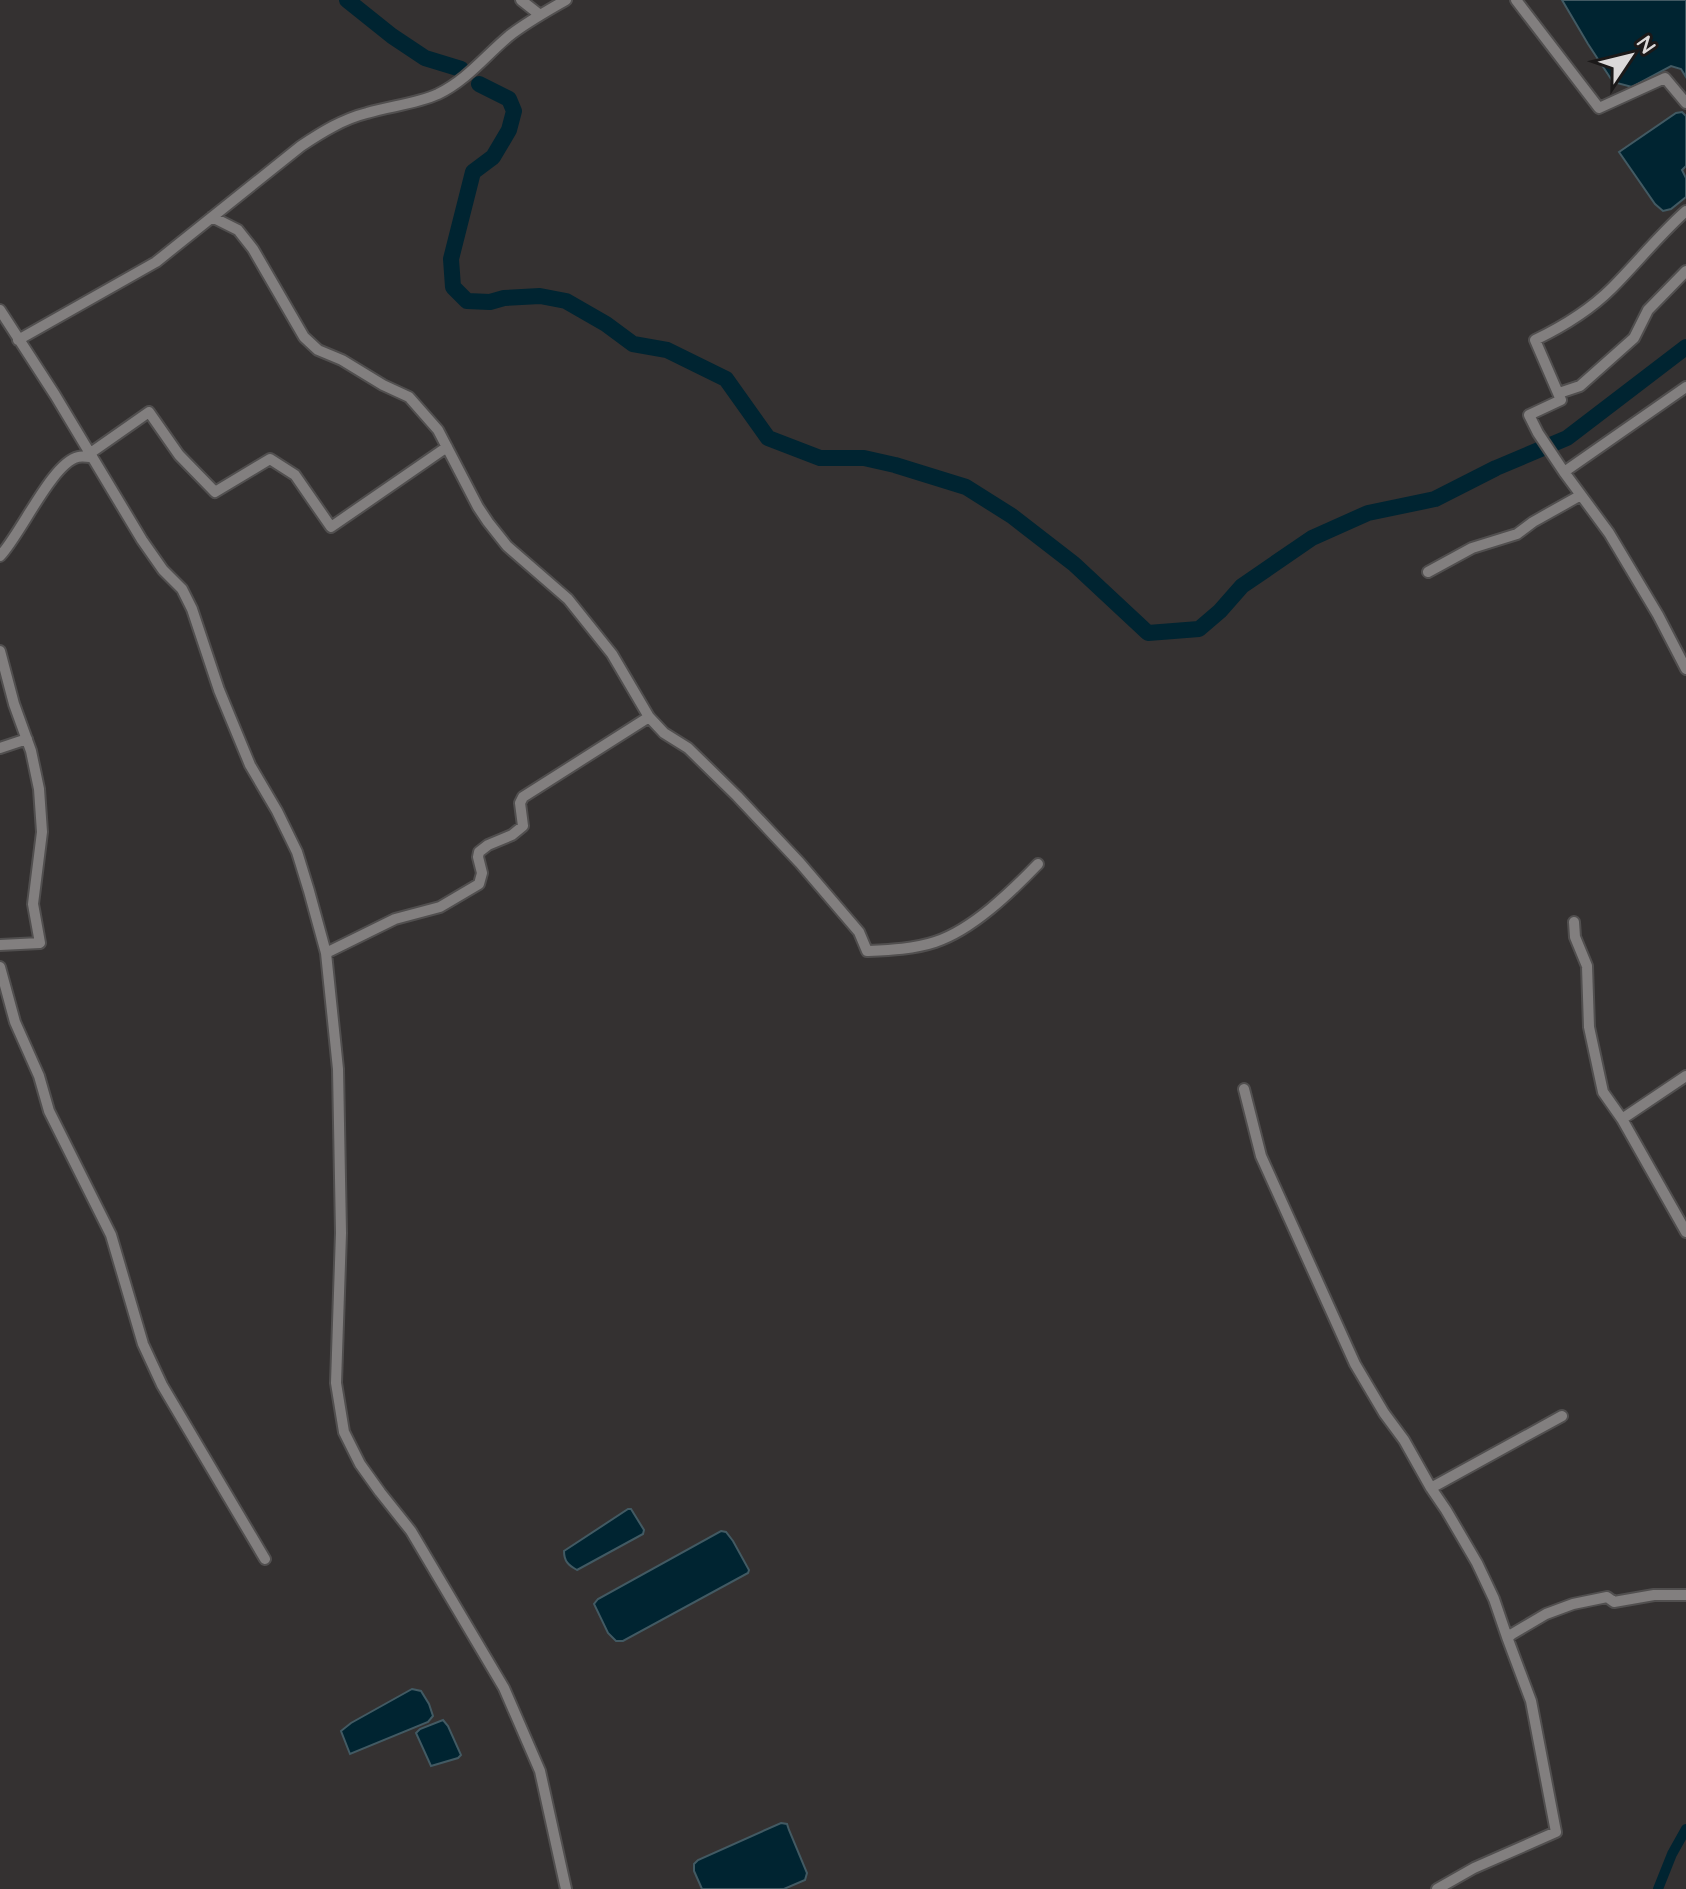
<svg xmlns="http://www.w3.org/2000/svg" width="1686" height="1889" viewBox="0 0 1686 1889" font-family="Quicksand,sans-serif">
	<rect width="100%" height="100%" fill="#343131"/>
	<path fill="#002431" stroke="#425a63" stroke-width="2" d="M1562,0H1686V77L1681,69L1671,66L1632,87L1613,82L1588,44Z
		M1682,112L1686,116V166L1682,170L1686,178V197L1671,209L1663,211L1655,204L1619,152L1676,113Z
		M628,1509H631L644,1530L643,1534L577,1570C568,1565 564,1561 564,1551Z
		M721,1531L726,1532L733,1541L749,1570L748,1573L623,1641H616L608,1633L594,1604L598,1599Z
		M412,1689L421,1691L429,1704L433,1716L428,1722L350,1754L341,1731L351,1723Z
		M443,1720L448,1726L461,1755L458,1758L431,1766L416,1733L420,1729Z
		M781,1823L787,1824L789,1830L807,1873L805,1880L784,1889H702L694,1871V1864L698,1860Z"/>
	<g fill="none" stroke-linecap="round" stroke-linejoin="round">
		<path stroke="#002431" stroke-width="10" d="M1658,1889L1672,1854L1686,1829"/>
		<path stroke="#002431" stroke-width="16" d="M347,0L392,36L425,58L461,69
			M479,84L509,99L514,111L509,130L493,157L473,172L451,259L453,287L467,301L490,302L504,298L540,296L566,301L606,324L633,344L667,350L726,379L768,438L820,458H864L895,465L966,487L1012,516L1074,564L1148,633L1199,629L1220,611L1242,586L1312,538L1368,513L1435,499L1496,468L1567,438L1686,347"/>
		<g stroke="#514f4f" stroke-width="14">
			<path id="minor" d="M521,0L540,15
				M1516,0L1599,108L1665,78L1686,103
				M212,217L238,230L253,249L304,337L318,350L342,360L383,385L409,397L438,430L478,507L488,522L507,546L568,599L612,654L649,717L664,733L688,748L737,796L800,863L859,932L867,951C889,950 914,949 935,942C972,930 1011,892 1038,864
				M0,310L55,395L142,540L163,570L182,589L192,609L219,690L250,765L277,811L297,852L309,891L326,953L338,1069L341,1233L336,1383L344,1432L360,1464L380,1492L411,1531L504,1688L540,1771L566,1889
				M18,340L156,262L301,146C322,132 343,119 367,113C390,106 416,104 438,94C467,80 485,56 509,36C527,22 547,11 566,0
				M1686,387L1564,472L1609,533L1658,615L1686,669
				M1559,393L1580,386L1634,338L1648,310L1686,271
				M89,454L149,412L179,455L215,492L270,459L295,475L331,527L447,447
				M1564,472L1538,433L1529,415L1561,400L1535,340C1562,327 1590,310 1612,288C1637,263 1659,235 1686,211
				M0,556C21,534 52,463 78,457C82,456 87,457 91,457
				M1428,572L1472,548L1517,534L1533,522L1581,495
				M0,651L14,704L31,751L39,789L42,832L33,904L40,943L0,945
				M0,748L27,739
				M1574,922L1575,937L1587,966L1589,1027L1603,1092L1622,1119L1686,1076
				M326,953L395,919L440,907L479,884L482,873L478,857L479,852L488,845L512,835L523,826L520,803L523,797L649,717
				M0,967L15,1022L39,1076L49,1111L111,1235L143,1344L162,1385L265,1559
				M1244,1089L1261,1156L1355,1364L1384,1413L1404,1440L1431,1488L1446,1510L1477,1563L1494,1599L1507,1637L1546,1614L1573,1604L1607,1597L1614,1602L1654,1595H1686
				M1622,1119L1686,1232
				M1431,1488L1562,1416
				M1437,1889L1474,1868L1556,1832L1531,1701L1507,1637L1511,1635"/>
		</g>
		<use href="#minor" stroke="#827f7f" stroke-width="10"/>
	</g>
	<g transform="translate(1630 56) rotate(55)" stroke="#1b1919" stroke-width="6" paint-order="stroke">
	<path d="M0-6L14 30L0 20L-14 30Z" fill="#dbd9d9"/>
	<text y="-12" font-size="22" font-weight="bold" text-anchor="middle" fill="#dbd9d9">N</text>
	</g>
</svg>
